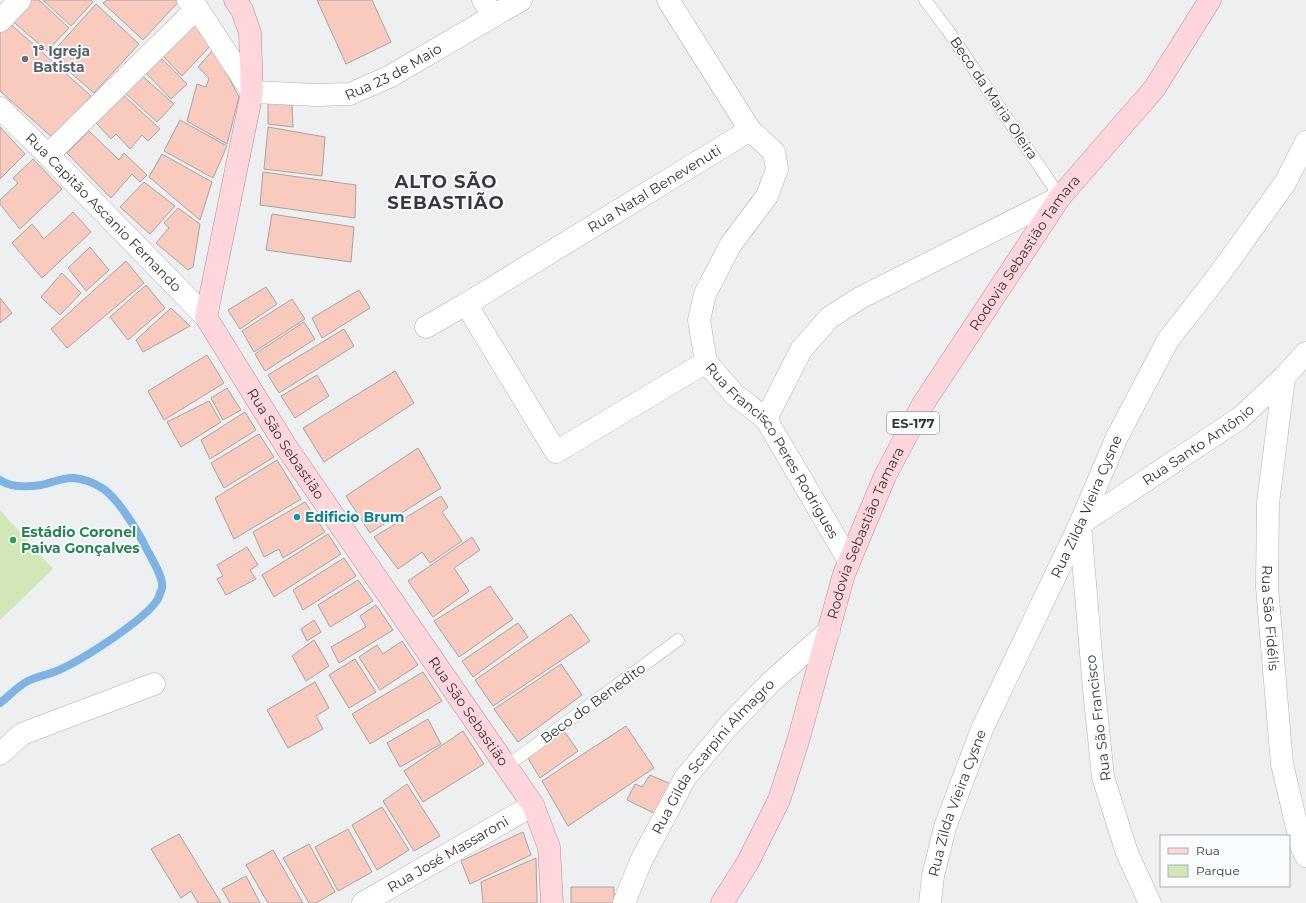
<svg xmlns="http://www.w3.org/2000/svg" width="1306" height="903" viewBox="0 0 1306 903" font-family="Montserrat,sans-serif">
	<rect width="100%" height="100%" fill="#edeff1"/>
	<path fill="#d1e7b7" d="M0,510L53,569L0,620Z"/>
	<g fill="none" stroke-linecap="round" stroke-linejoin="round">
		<path stroke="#7fb3e4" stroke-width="8" d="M0,480C11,488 28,487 41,485C52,483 63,477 74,478C83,479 94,483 102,488C116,496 138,531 145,546C150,556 164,577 162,588C161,591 159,596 158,599C145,620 78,663 54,672C46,675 36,677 28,681C18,686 9,696 0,703"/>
	</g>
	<path fill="#f8cbbe" stroke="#a7a4a3" d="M24,0H39L69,28L47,51L9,18Z
		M43,0H91L93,2L71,26Z
		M107,0H180L143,40L103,3Z
		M317,0H372L391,42L346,64Z
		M96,4L139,44L94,93L50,55Z
		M6,20L91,96L53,138L0,91V27Z
		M190,21H201L211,45L182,76L161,54Z
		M214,49L239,97L227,144L187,121L197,84L206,87L209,78L198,67Z
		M158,55L187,84L171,99L143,70Z
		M140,74L174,104L157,122L123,91Z
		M121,93L160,129L148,141L142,135L130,149L116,134L111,139L95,122Z
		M268,103L292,105L293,127L268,124Z
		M180,120L227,146L213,178L164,151Z
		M0,127L25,154L0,179Z
		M268,127L325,137L322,176L264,169Z
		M89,131L119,160L124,153L147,175L140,182L132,174L111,198L67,153Z
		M162,154L212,182L200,220L149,177Z
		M33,159L62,189L20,229L0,204V200L18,183L13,178Z
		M263,172L356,185L355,218L260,205Z
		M144,182L175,206L150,234L120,207Z
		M178,208L200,224L193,267L188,270L156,243L169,228L164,223Z
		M73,212L91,232L42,278L12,243L32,224L44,239Z
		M272,214L354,227L351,262L266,250Z
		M90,247L109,270L86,291L68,268Z
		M126,261L144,283L67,348L51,329Z
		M62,273L81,293L60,315L41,297Z
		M146,285L165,308L128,340L110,317Z
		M266,287L277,304L240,329L228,310Z
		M359,290L370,308L322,338L312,318Z
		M0,298L12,313L0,323Z
		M292,299L305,319L254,352L242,331Z
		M171,308L190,326L143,352L136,340Z
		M304,322L315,339L265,371L255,354Z
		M344,329L354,346L279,393L268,375Z
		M207,355L224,383L164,420L148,391Z
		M395,371L414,403L324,462L303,428Z
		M317,375L329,396L295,418L281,396Z
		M227,388L241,410L223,420L211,398Z
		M209,401L221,422L181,447L167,422Z
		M245,412L256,430L210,459L201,440Z
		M259,434L274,457L224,488L211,463Z
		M418,448L441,488L370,533L346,496Z
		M277,460L301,499L234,539L215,498Z
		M441,496L448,507L442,512L462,541L430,563L422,552L398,569L374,537Z
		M305,502L325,532L283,558L279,549L264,557L253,532Z
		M328,534L341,554L274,597L262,575Z
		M472,537L480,550L454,568L469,591L433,617L408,581Z
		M247,547L258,565L250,570L256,579L226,595L217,579L223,576L217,565Z
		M344,558L356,576L303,610L293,590Z
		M358,580L373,601L330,627L318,605Z
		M490,586L513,619L459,657L434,621Z
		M376,605L393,630L339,663L331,647L366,627L360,616Z
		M571,614L590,641L493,706L475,680Z
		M314,620L321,632L307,641L301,629Z
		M518,623L528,637L473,677L462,661Z
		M314,640L329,666L306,681L292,656Z
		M402,641L418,665L380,690L359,657L377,645L383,654Z
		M355,659L376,692L349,708L329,675Z
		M561,664L582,695L518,742L494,709Z
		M423,672L442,701L370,744L352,714Z
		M315,682L329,708L316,716L323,729L288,748L267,710Z
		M428,719L441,744L400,767L387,743Z
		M626,726L654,768L568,826L542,781Z
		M562,728L578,751L540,778L526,755Z
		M463,731L484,764L423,802L404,771Z
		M650,775L673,785L660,816L627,800L635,784L642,787Z
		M407,784L440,836L414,851L383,801Z
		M382,807L409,850L377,870L352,825Z
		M348,829L372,872L338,891L315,847Z
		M523,832L531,855L470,884L461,861Z
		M179,834L221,903H198L191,891L181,898L151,849Z
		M309,844L335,892L316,903H309L283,858Z
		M273,850L303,903H268L246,865Z
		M536,858L537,903H483L481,882Z
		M246,876L260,903H230L222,889Z
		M571,887H614V903H571Z"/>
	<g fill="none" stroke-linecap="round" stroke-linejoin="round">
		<g stroke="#b0b2b4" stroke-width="13">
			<path id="service" d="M925,0L947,29L1060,197
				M507,766L678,640"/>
		</g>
		<g stroke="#b0b2b4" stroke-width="23">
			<g id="minor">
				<path id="s1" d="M188,0L197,8L252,92L316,95L350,94L389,77L521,0"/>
				<path d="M483,0L493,16"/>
				<path d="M0,21L20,0"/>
				<path id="s2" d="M0,108L48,155L206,317"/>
				<path id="s3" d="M750,130L774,152L777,169L767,196L731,244L705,294L699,320L706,362L734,394L766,419L849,561"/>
				<path d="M48,155L197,8"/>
				<path d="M466,304L556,452L706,362"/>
				<path id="s4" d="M426,327L466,304L750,130L668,0"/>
				<path id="s5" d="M1284,377L1268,503L1267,587L1282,764L1302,848L1306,856"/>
				<path d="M766,419L801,350L829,318L860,298L1060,197"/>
				<path d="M0,754L22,734L154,684"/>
				<path id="s6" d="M363,903L533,805"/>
				<path id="s7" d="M624,903L641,861L685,778L730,724L772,681L829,631"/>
				<path id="s8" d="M930,903L933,876L945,827L982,729L1080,524L1117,437L1168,340L1218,276L1285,183L1306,142"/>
				<path id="s9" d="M1150,903L1127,853L1103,777L1094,689L1080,524L1240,418L1284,377L1306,353"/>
			</g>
		</g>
		<g stroke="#b88c93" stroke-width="23">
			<g id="primary">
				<path id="s10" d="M235,0L242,10L250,33L252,92L206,317L287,448L533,805L549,847L552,903"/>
				<path id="s11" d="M722,903L748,862L779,800L798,741L844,574L885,476L923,404L1060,197L1154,89L1210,0"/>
			</g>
		</g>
		<use href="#service" stroke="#fff" stroke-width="12"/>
		<use href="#minor" stroke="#fff" stroke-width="22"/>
		<use href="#primary" stroke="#fed6dc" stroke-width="22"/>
	</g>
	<circle fill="#6b7280" stroke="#fafdff" stroke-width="1.5" cx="25" cy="59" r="4"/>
	<circle fill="#0f9aa8" stroke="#fafdff" stroke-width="1.5" cx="297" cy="517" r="4"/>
	<circle fill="#2e9e5b" stroke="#fafdff" stroke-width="1.5" cx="13" cy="540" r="4"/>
	<g text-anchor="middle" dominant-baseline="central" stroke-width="3.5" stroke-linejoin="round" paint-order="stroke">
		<rect fill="#fafdff" stroke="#707272" stroke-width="1" x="887" y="412" width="52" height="22" rx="3"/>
		<g font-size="13" font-weight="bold" fill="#353636">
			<text x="913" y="423">ES-177</text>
		</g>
		<g font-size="14" font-weight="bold" fill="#5b616d" stroke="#fafdff" text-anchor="start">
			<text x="33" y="51">1ª Igreja<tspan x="33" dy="16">Batista</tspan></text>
		</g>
		<g font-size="14" fill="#353636" stroke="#fafdff">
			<text stroke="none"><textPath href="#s1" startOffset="259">Rua 23 de Maio</textPath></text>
			<text transform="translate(994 98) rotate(56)">Beco da Maria Oleira</text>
			<text stroke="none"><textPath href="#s4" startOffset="267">Rua Natal Benevenuti</textPath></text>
			<text stroke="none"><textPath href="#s2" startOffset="147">Rua Capitão Ascanio Fernando</textPath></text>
			<text stroke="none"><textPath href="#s11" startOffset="723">Rodovia Sebastião Tamara</textPath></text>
			<text stroke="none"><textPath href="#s10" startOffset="475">Rua São Sebastião</textPath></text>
			<text stroke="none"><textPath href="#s9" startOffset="531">Rua Santo Antônio</textPath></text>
			<text stroke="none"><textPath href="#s3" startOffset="376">Rua Francisco Peres Rodrigues</textPath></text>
			<text stroke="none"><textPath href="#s8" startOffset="428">Rua Zilda Vieira Cysne</textPath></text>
			<text stroke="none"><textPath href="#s11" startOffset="399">Rodovia Sebastião Tamara</textPath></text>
			<text stroke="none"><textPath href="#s5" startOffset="242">Rua São Fidélis</textPath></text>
			<text transform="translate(593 703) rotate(-36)">Beco do Benedito</text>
			<text stroke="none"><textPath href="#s10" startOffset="799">Rua São Sebastião</textPath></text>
			<text transform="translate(1098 718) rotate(-97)">Rua São Francisco</text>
			<text stroke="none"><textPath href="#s7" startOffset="173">Rua Gilda Scarpini Almagro</textPath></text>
			<text stroke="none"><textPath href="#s8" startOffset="104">Rua Zilda Vieira Cysne</textPath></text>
			<text stroke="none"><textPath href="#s6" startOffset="98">Rua José Massaroni</textPath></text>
		</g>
		<g font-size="14" font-weight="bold" fill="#0d838f" stroke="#fafdff" text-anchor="start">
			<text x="305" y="517">Edificio Brum</text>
		</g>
		<g font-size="14" font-weight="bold" fill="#27864d" stroke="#fafdff" text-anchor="start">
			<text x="21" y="532">Estádio Coronel<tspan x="21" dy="16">Paiva Gonçalves</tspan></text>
		</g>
		<g font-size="18" font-weight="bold" letter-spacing="1" fill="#37393b" stroke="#fafdff">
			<text x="446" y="182">ALTO SÃO<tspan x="446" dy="21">SEBASTIÃO</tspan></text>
		</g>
	</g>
	<rect x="1160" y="835" width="130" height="52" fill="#fafdff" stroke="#abadaf"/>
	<rect x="1168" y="848" width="20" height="6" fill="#fed6dc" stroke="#abadaf"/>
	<text x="1196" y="855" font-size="12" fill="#353636">Rua</text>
	<rect x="1168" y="865" width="20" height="12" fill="#d1e7b7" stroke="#abadaf"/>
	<text x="1196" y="875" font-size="12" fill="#353636">Parque</text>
</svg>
